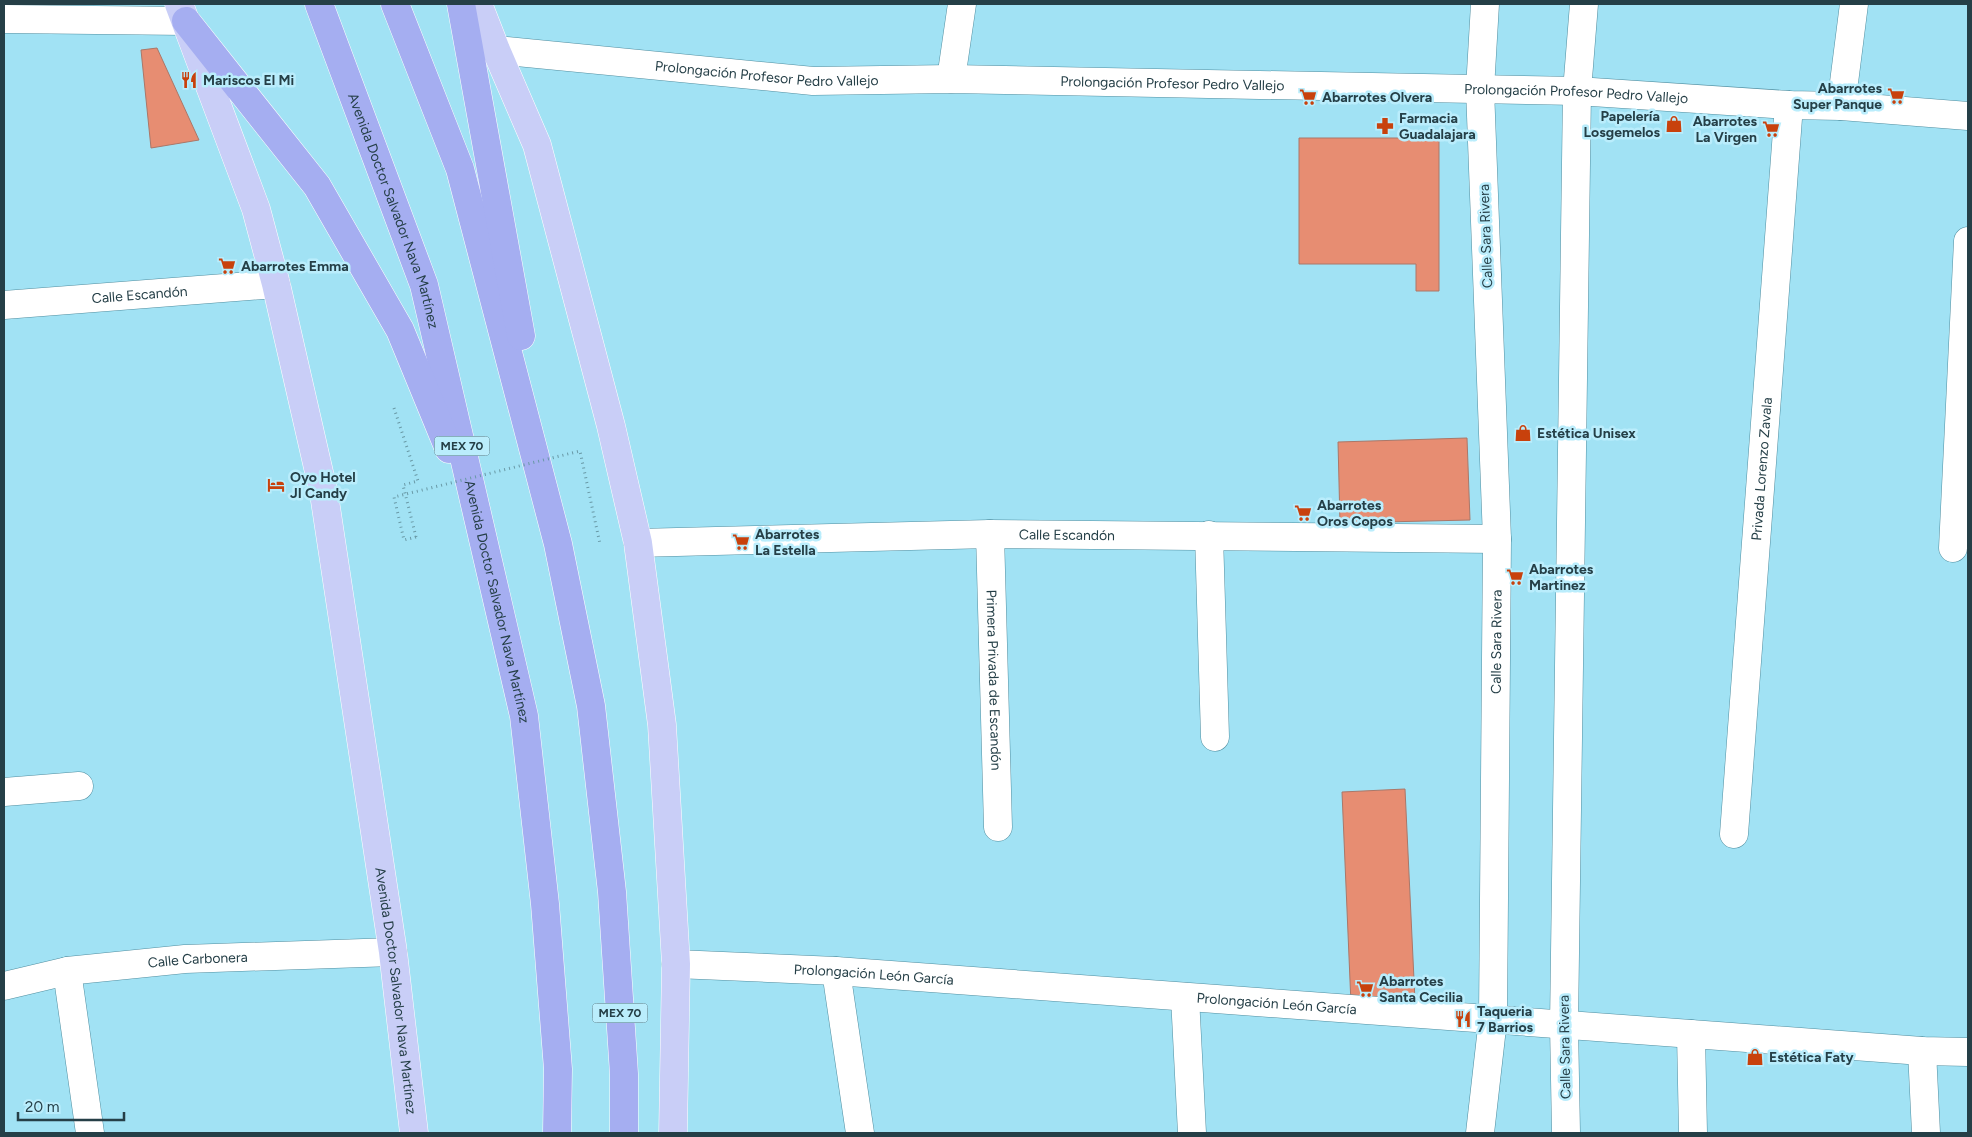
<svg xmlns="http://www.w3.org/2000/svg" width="1972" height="1137" viewBox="0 0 1972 1137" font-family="Figtree,sans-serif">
	<rect width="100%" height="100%" fill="#a1e2f4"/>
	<path fill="#e78d72" stroke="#ab7768" d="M157,48L199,140L151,148L141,50Z
		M1299,138H1439V291H1416V264H1299Z
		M1467,438L1470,520L1340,523L1338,442Z
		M1405,789L1415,1001L1351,1004L1342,792Z"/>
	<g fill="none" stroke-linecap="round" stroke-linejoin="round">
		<g stroke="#508ea0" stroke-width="29">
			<g id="minor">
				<path d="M4,19L186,21"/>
				<path id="s1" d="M496,50L813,81L951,79L1577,91L1789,105L1841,106L1968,116"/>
				<path d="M951,79L962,4"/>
				<path d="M1841,106L1854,4"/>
				<path id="s2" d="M4,305L276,284"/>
				<path id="s3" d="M990,534L998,827"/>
				<path d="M1209,535L1215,737"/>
				<path id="s4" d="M638,543L990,534L1497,539"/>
				<path d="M1953,548L1968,241"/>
				<path d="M4,792L79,786"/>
				<path id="s5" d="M1734,834L1789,105"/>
				<path id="s6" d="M676,964L836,971L1922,1051L1968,1052"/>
				<path d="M67,971L90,1133"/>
				<path d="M836,971L860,1133"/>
				<path id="s7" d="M4,986L67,971L185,959L393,952"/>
				<path d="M1185,997L1192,1133"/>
				<path d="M1691,1034L1693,1133"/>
				<path d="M1922,1051L1926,1133"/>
				<path id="s8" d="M1480,1133L1493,1019L1497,539L1480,89L1485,4"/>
				<path d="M1566,1133L1564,1025L1577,91L1584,4"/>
			</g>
		</g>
		<g stroke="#fff" stroke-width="29">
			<g id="major">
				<path id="s9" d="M179,4L256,209L276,284L324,494L393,952L414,1133"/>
				<path d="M478,4L496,50L537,145L611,426L638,543L662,725L676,964L673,1133"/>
			</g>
		</g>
		<g stroke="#fff" stroke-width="29">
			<g id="highway">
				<path id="s10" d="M319,4L424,285L524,716L545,904L558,1069L557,1133"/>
				<path d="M395,4L460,169L558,544L591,706L612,892L624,1074V1133"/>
				<path d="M461,4L521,336"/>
				<path d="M186,21L317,186L400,330L449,449"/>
			</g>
		</g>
		<path stroke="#6999a6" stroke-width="3" stroke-dasharray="1 4" stroke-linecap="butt" d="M394,408L418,481L403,485L416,537"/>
		<use href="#minor" stroke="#fff" stroke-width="28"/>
		<use href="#major" stroke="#c9cef7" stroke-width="28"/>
		<use href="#highway" stroke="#a5aef1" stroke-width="28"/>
		<path stroke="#6999a6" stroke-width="3" stroke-dasharray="1 4" stroke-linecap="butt" d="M416,537L404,540L394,497L580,451L600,544"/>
	</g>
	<defs>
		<g id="restaurant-bare" transform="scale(1.35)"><path d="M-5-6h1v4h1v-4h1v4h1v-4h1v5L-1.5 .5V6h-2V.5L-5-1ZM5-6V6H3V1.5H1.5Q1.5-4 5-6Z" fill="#c8410c" stroke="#baedfc" stroke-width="2.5" paint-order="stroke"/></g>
		<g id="supermarket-bare" transform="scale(1.35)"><path d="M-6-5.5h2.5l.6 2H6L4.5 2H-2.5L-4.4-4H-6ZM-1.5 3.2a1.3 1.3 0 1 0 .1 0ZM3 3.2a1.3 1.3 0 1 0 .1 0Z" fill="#c8410c" stroke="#baedfc" stroke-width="2.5" paint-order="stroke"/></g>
		<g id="shop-bare" transform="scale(1.35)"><path d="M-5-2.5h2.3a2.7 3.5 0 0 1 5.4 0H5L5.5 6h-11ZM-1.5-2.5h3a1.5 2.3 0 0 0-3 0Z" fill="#c8410c" stroke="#baedfc" stroke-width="2.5" paint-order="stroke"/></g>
		<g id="pharmacy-bare" transform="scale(1.35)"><path d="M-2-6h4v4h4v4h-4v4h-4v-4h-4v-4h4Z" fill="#c8410c" stroke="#baedfc" stroke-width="2.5" paint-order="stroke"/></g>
		<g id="hotel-bare" transform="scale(1.35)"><path d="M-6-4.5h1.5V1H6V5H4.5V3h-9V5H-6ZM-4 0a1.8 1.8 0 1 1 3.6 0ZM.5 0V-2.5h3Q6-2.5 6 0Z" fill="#c8410c" stroke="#baedfc" stroke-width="2.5" paint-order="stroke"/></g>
	</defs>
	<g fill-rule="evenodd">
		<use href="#restaurant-bare" x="189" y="80"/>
		<use href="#supermarket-bare" x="1896" y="96"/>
		<use href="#supermarket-bare" x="1308" y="97"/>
		<use href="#shop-bare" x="1674" y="124"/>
		<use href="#pharmacy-bare" x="1385" y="126"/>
		<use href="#supermarket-bare" x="1771" y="129"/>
		<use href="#supermarket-bare" x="227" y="266"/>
		<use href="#shop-bare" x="1523" y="433"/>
		<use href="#hotel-bare" x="276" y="485"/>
		<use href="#supermarket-bare" x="1303" y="513"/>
		<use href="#supermarket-bare" x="741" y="542"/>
		<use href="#supermarket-bare" x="1515" y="577"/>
		<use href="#supermarket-bare" x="1365" y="989"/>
		<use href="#restaurant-bare" x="1463" y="1019"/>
		<use href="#shop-bare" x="1755" y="1057"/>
	</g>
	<g text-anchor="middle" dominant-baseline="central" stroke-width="5" stroke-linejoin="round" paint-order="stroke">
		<g fill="#baedfc" stroke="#52737d" stroke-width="1">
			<rect x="434.5" y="436.5" width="55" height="19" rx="4"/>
			<rect x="592.5" y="1003.5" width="55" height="19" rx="4"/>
		</g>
		<g font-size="12" font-weight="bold" fill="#253f47">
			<text x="462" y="446">MEX 70</text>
			<text x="620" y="1013">MEX 70</text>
		</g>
		<g font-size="14" fill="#253f47" stroke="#baedfc">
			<text stroke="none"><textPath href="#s1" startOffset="272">Prolongación Profesor Pedro Vallejo</textPath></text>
			<text stroke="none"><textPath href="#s1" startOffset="678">Prolongación Profesor Pedro Vallejo</textPath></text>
			<text stroke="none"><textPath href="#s1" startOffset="1082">Prolongación Profesor Pedro Vallejo</textPath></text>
			<text stroke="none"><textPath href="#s10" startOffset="220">Avenida Doctor Salvador Nava Martínez</textPath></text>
			<text transform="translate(1486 236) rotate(-92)">Calle Sara Rivera</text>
			<text stroke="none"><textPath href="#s2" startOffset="136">Calle Escandón</textPath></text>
			<text stroke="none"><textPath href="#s5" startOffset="366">Privada Lorenzo Zavala</textPath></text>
			<text stroke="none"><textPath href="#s4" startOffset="429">Calle Escandón</textPath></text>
			<text stroke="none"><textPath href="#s10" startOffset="625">Avenida Doctor Salvador Nava Martínez</textPath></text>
			<text stroke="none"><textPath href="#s8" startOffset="492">Calle Sara Rivera</textPath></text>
			<text stroke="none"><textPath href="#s3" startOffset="146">Primera Privada de Escandón</textPath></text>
			<text stroke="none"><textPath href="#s7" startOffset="196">Calle Carbonera</textPath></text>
			<text stroke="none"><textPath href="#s6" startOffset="198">Prolongación León García</textPath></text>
			<text stroke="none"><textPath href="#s9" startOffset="1014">Avenida Doctor Salvador Nava Martínez</textPath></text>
			<text stroke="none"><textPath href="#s6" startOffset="602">Prolongación León García</textPath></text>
			<text transform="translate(1565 1047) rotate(-91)">Calle Sara Rivera</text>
		</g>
		<g font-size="14" font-weight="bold" fill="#253f47" stroke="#baedfc" text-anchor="start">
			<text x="203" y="80">Mariscos El Mi</text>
			<text x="1882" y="88" text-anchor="end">Abarrotes<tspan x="1882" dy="16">Super Panque</tspan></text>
			<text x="1322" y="97">Abarrotes Olvera</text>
			<text x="1660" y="116" text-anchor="end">Papelería<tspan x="1660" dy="16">Losgemelos</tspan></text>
			<text x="1399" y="118">Farmacia<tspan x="1399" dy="16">Guadalajara</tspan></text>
			<text x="1757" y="121" text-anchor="end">Abarrotes<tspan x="1757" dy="16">La Virgen</tspan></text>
			<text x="241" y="266">Abarrotes Emma</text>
			<text x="1537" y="433">Estética Unisex</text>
			<text x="290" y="477">Oyo Hotel<tspan x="290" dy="16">JI Candy</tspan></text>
			<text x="1317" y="505">Abarrotes<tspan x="1317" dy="16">Oros Copos</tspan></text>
			<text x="755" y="534">Abarrotes<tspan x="755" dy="16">La Estella</tspan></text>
			<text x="1529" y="569">Abarrotes<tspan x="1529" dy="16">Martinez</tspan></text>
			<text x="1379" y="981">Abarrotes<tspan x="1379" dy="16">Santa Cecilia</tspan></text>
			<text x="1477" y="1011">Taqueria<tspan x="1477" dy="16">7 Barrios</tspan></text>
			<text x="1769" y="1057">Estética Faty</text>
		</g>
	</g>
	<rect width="1972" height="1137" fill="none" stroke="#253f47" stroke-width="10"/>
	<path d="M18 1112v8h106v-8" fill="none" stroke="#253f47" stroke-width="2.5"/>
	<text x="25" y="1112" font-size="15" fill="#253f47" stroke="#baedfc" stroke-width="4" paint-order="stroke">20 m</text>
</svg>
